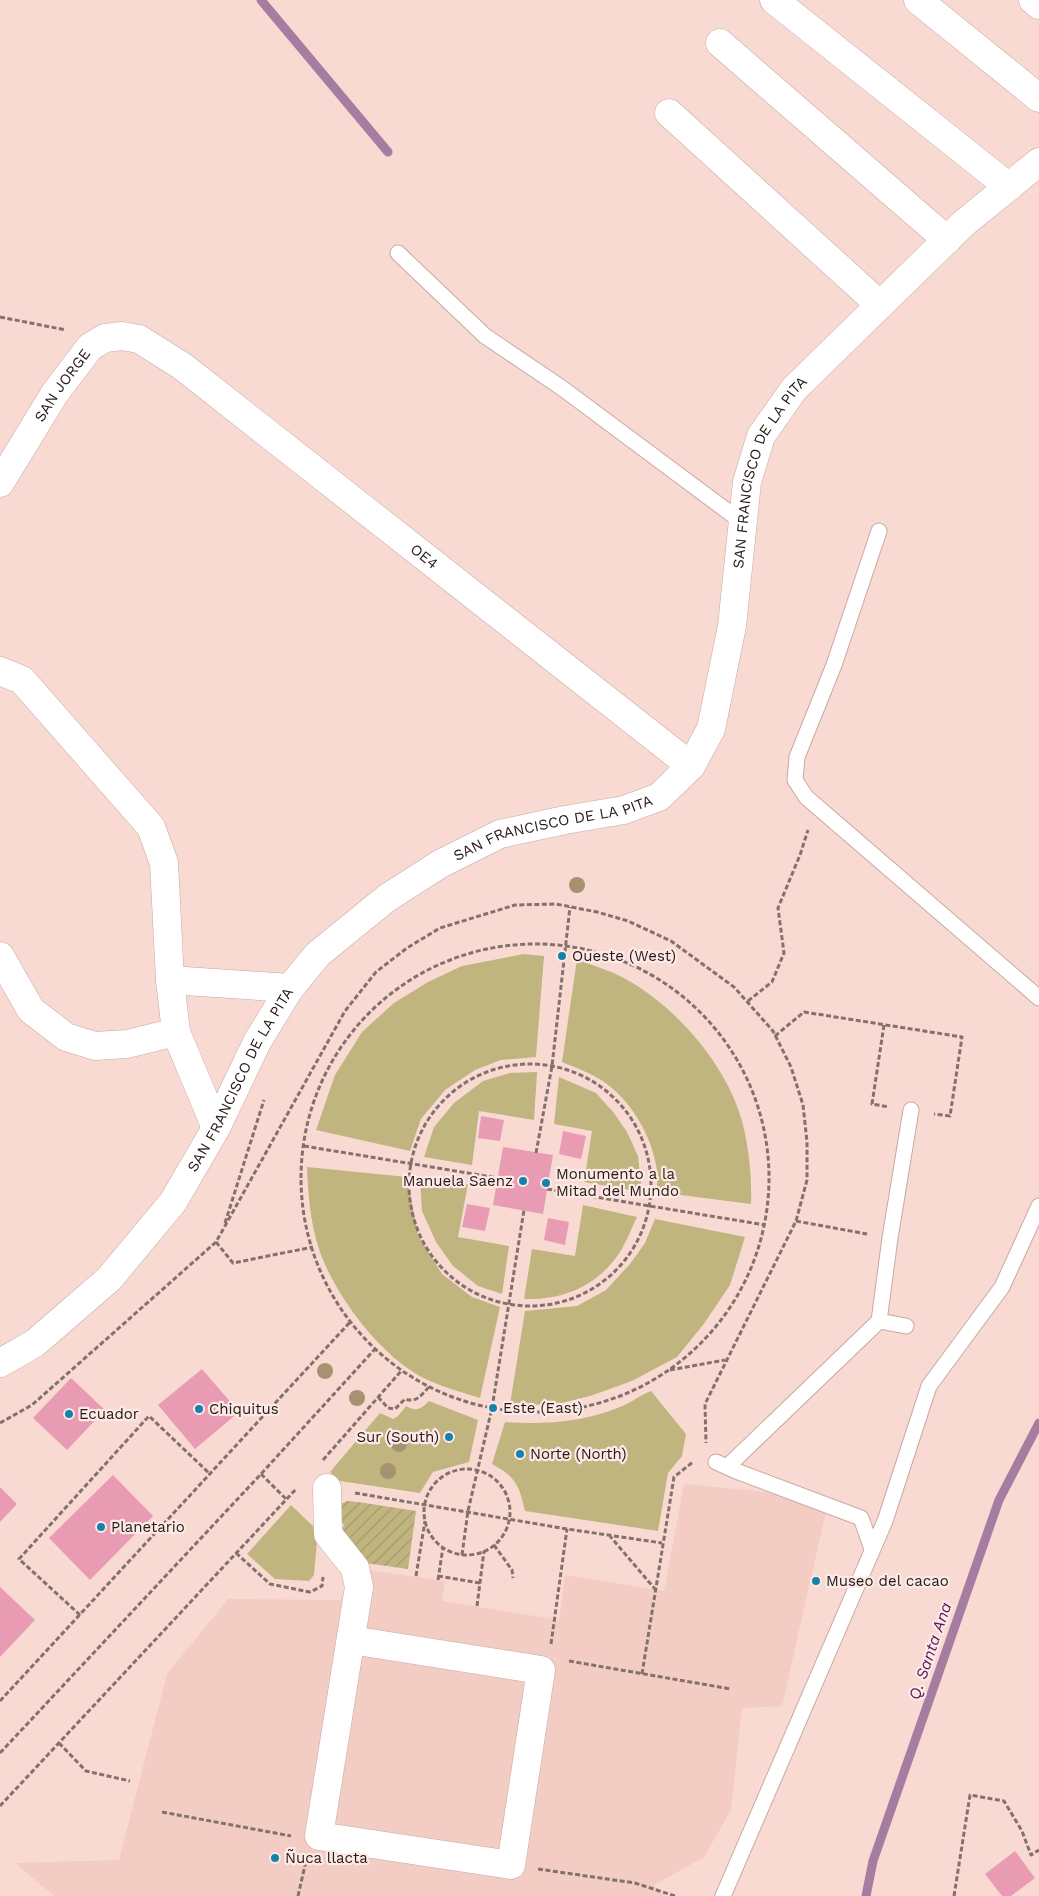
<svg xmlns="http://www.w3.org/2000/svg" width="1039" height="1896" viewBox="0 0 1039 1896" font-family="'Work Sans',sans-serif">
	<defs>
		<pattern id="garden-furrows" width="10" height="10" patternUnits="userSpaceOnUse" patternTransform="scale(1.25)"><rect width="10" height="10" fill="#c0b47f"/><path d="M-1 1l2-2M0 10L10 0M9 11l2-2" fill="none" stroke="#a59a6d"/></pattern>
	</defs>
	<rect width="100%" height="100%" fill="#f9dad3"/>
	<path fill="#f3ccc4" d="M684,1484L829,1498L782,1706L742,1708L731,1810L704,1857L654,1885L664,1896H54L15,1863L119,1860L167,1674L228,1599L341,1600L355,1568L445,1581L442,1601L559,1620L565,1575L664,1591Z"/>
	<path fill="#c0b47f" d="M524,954L544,956L536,1057L501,1060L475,1070L445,1090L421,1119L410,1151L316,1130L335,1075L362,1032L394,1003L428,982L462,966Z
		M577,959C591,965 606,969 620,976C673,1003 726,1063 742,1121C749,1147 752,1178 751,1204L657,1192C657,1183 658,1173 656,1165C651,1137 634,1107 613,1089C599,1076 579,1069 562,1062Z
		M537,1072L534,1120L479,1111L472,1165L424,1157L434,1127L454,1103L483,1081L510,1073Z
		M559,1077L596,1093L614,1113L627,1132L638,1156L642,1192L584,1182L592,1131L554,1124Z
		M307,1167L407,1177L418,1235L442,1274L472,1297L500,1307L480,1398C464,1393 446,1388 430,1381C383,1361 333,1294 318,1246C310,1220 308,1193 307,1167Z
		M420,1179L468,1184L458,1237L509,1246L502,1294L478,1286L453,1266L436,1242L422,1211Z
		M583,1205L637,1217C631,1229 626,1244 618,1255C595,1287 563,1300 524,1299L532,1249L575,1256Z
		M655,1219L745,1237L730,1285L703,1325L677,1357L632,1381L590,1396L554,1405L510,1404L525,1311L577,1306L606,1290L630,1264L645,1243Z
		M651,1391L686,1434L682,1456L668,1473L658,1531L525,1511C519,1485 516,1477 492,1464L505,1422C543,1425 584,1422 620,1407C631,1403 640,1395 651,1391Z
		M429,1401L478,1420L469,1462L433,1472L420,1493L340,1481L330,1472L380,1413L393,1419L398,1416L406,1406C417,1412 421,1409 429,1401Z
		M291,1505L318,1531L314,1575L309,1581L275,1579L247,1554Z"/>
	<path fill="url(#garden-furrows)" d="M347,1501L358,1502L416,1511L408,1569L358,1562L339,1537L344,1525L339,1518L341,1504Z"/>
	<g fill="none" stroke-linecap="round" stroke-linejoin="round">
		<path stroke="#a67ca0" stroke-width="9" d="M261,0L388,152
			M866,1896L873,1861L999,1500L1039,1423"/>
	</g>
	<path fill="#e89bb2" d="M481,1116L504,1120L500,1141L478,1138Z
		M563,1131L586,1136L581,1159L559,1154Z
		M503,1147L553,1155L543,1214L493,1205Z
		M467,1204L490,1208L485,1231L462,1227Z
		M548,1218L569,1222L565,1245L544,1240Z
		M202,1369L239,1412L195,1449L158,1405Z
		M71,1378L105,1410L67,1450L33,1418Z
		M113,1475L153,1516L90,1580L49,1538Z
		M0,1487L17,1504L0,1522Z
		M0,1587L35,1620L0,1657Z
		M1015,1851L1035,1878L1011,1896H1002L985,1874Z"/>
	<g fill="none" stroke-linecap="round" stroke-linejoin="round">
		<g stroke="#c7a9a3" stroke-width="17">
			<path id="lane" d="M398,253L485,336L562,388L742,522
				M879,531L834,665L797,757L795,780L806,797L1039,998
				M879,1321L906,1326
				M716,1462L736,1471L861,1518L872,1549
				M727,1467L879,1321L890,1238L911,1110
				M723,1896L885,1521L929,1386L1002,1287L1039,1206"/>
		</g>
		<g stroke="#c7a9a3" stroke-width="29">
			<g id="street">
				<path d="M774,0L1009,187"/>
				<path d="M918,0L1039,98"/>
				<path d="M1033,0L1039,5"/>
				<path d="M720,43L947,240"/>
				<path d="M669,113L880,305"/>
				<path id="s1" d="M0,483L55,393L90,347L105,338L122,336L139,339L182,366L691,766"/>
				<path d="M0,671L22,680L151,827L164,863L170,980L176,1032"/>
				<path d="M0,956L31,1010L66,1037L95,1046L127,1044L176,1032L216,1128"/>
				<path d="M170,980L290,988"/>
				<path id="s2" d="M0,1363L35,1343L109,1279L173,1202L216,1128L257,1042L290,988L318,954L387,898L440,864L500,834L565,820L624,810L659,797L691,766L711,729L732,626L747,482L761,436L794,389L964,223L1039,162"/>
				<path d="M327,1488L328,1534L355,1568L359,1587L319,1836L511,1865L541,1670L351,1640"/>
			</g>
		</g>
		<path stroke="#85716c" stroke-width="3" stroke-dasharray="5 2.5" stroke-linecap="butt" d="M0,317L66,330
			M301 1178a234 234 0 1 1 468 0a234 234 0 1 1-468 0Z
			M748,1001L772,982L784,953L778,908L800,855L808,830
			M884,1025L872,1104L889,1107
			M775,1036L804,1012L962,1037L950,1116L934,1114
			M409 1185a121 121 0 1 1 242 0a121 121 0 1 1-242 0Z
			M304,1146L498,1178
			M536,1153L552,1066L570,907
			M547,1189L765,1225
			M796,1221L867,1234
			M225,1223L264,1100
			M216,1242L233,1263L313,1247
			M670,1370L725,1360
			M378,1397L388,1408L395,1409L405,1399C417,1403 421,1395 429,1387
			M0,1423L32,1405L216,1242L345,1011L376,972L407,948L440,928L515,905L556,904L597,912L628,921L671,941L734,987L773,1031L791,1067L803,1105L807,1142V1180L796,1221L705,1404L706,1443
			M323,1460L402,1370
			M424 1512a43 43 0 1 1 86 0a43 43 0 1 1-86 0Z
			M261,1474L286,1499
			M355,1493L567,1529L662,1543
			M609,1535L655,1589
			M494,1545L512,1570L513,1578
			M236,1553L270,1584L310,1592L322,1586L323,1577
			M462,1555L468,1511L492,1408L524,1210
			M416,1576L425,1521
			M438,1576L480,1583
			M438,1580L443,1547
			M477,1606L484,1551
			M80,1615L19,1559L149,1416L210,1474
			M551,1644L567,1529
			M569,1661L731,1689
			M642,1674L674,1477L693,1462
			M0,1701L351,1321
			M59,1743L86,1771L130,1781
			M0,1753L261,1474L375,1349
			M0,1806L297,1488
			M162,1812L291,1836
			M538,1869L635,1883L675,1896
			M298,1896L306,1861
			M954,1896L970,1795L1004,1801L1022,1831L1031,1855L1039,1850"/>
		<use href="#lane" stroke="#fff" stroke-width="15"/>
		<use href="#street" stroke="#fff" stroke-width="28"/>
	</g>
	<g fill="#a69170">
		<circle cx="577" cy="885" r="8"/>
		<circle cx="325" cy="1371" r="8"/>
		<circle cx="357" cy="1398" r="8"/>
		<circle cx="399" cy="1444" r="8"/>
		<circle cx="388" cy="1471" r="8"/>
	</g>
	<g fill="#1681aa" stroke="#fdeae6" stroke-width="2">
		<circle cx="562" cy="956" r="5"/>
		<circle cx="523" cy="1181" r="5"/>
		<circle cx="546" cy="1183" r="5"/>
		<circle cx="493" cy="1408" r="5"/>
		<circle cx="199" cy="1409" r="5"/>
		<circle cx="69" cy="1414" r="5"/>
		<circle cx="449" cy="1437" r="5"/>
		<circle cx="520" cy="1454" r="5"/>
		<circle cx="101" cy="1527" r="5"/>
		<circle cx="816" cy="1581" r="5"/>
		<circle cx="275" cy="1858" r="5"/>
	</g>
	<g text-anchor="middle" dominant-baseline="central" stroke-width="4.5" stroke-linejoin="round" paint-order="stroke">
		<g font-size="15" fill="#241916" stroke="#fdeae6">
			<text stroke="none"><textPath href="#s1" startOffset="116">SAN JORGE</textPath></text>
			<text stroke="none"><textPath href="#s2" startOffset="1262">SAN FRANCISCO DE LA PITA</textPath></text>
			<text stroke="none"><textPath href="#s1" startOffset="574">OE4</textPath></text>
			<text stroke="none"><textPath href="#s2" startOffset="798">SAN FRANCISCO DE LA PITA</textPath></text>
			<text stroke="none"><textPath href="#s2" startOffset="378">SAN FRANCISCO DE LA PITA</textPath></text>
		</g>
		<g font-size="15" fill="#241916" stroke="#fdeae6" text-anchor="start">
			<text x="572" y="956">Oueste (West)</text>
			<text x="556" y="1174">Monumento a la<tspan x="556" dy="17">Mitad del Mundo</tspan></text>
			<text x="513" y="1181" text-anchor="end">Manuela Saenz</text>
			<text x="503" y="1408">Este (East)</text>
			<text x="209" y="1409">Chiquitus</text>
			<text x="79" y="1414">Ecuador</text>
			<text x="439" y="1437" text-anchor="end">Sur (South)</text>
			<text x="530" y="1454">Norte (North)</text>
			<text x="111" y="1527">Planetario</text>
			<text x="826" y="1581">Museo del cacao</text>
			<text x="285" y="1858">Ñuca llacta</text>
		</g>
		<g font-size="16" font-style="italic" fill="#571757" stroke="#fdeae6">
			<text transform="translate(930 1651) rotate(-71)">Q. Santa Ana</text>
		</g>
	</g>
</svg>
